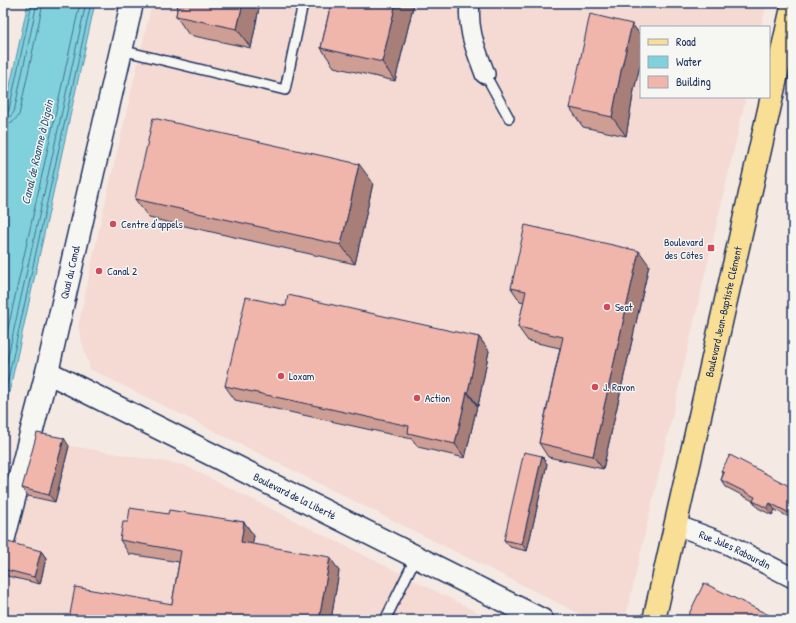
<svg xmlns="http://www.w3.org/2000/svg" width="796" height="623" viewBox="0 0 796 623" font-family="'Patrick Hand',sans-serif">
	<rect width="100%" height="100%" fill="#f5e9e4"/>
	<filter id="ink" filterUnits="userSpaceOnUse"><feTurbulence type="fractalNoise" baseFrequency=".025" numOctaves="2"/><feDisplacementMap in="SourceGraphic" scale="8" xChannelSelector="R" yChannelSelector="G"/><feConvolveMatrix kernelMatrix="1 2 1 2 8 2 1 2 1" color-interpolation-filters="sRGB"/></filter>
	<g filter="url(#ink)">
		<path fill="#f4dad3" d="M152,3H767L761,27H641V97H746L625,620H592L90,369L78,327L99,229Z
			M41,441L184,465L493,620H3V591Z"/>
		<path fill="#81d1dc" stroke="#5890aa" d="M28,3H95L3,420V118Z"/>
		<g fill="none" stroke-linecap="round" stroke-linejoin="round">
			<path stroke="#447090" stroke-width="1" d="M3,114L7,113L9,110L32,3
				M3,119L10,117L14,112L37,3
				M3,125L12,123L19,115L43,3
				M3,351L80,3
				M3,379L86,3
				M3,402L91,3"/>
			<g stroke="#1b2f5e" stroke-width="12">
				<path id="lane" d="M121,50L285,90L303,3
					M485,74L509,118
					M385,620L416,557"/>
			</g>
			<g stroke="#1b2f5e" stroke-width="22">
				<g id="street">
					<path d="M470,3C467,31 476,49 485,74"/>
					<path id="s1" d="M676,525L727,544L793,578"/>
				</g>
			</g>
			<g stroke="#1b2f5e" stroke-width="25">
				<g id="secondary">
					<path id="s2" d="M47,372L542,620"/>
					<path id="s3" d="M3,541L47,372L132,3"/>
				</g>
			</g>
			<g stroke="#1b2f5e" stroke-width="25">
				<g id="primary">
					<path id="s4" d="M654,620L793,3"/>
				</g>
			</g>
			<use href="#lane" stroke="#f6f6f2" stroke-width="9"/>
			<use href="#street" stroke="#f6f6f2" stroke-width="19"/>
			<use href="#secondary" stroke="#f6f6f2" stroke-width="22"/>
			<use href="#primary" stroke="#f9df96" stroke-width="22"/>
		</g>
		<path fill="#ce9d93" stroke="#1b2f5e" d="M178,3H260L251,48L189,35L176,16Z
			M331,3H414L395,81L334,67L321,48Z
			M632,24L641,36V62L634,90L626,136L583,127L570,108Z
			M373,183L355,264L149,218L135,199Z
			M649,265L603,469L548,457L539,443L560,348L528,341L518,327L524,302L520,301L511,288Z
			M286,306L479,337L489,351L478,406H477L465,458L418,447L412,439L235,400L225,386Z
			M69,446L55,502L28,496L22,488Z
			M542,456L547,464L527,551L510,547L504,540Z
			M721,471L793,488V519L775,510L772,515L758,508L753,501L726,487L721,480L723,474Z
			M168,514L244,522L254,536L252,544L339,571L331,620H69L172,604L179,562L129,554L120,540L128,522Z
			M41,551L46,558L40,584L7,576L3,571V562Z"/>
		<path fill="#a87f78" stroke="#1b2f5e" d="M243,3H260L251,48L237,29Z
			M396,3H414L395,81L382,62Z
			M632,24L641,36V62L634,90L626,136L612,117L621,71Z
			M359,164L373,183L355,264L341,245Z
			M639,251L649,265L603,469L593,456Z
			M479,337L489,351L478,406L468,392Z
			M467,392L477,406L465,458L455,444Z
			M64,438L69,446L55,502L49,495Z
			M542,456L547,464L527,551L522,544Z
			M770,503L775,510L772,515L767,508Z
			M244,522L254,536L250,556L241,542Z
			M41,551L46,558L40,584L34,577Z
			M330,557L339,571L331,620H319Z"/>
		<path fill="#f0b6ab" stroke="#1b2f5e" d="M178,3H243L237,29L176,16Z
			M331,3H396L382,62L321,48Z
			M590,14L632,24L621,71L612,117L570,108Z
			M153,118L359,164L341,245L135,199Z
			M525,225L639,251L593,456L539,443L563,337L518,327L526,291L511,288Z
			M288,295L479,337L468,392H467L455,444L408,433L409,426L225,386L246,297L286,306Z
			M37,433L64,438L49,495L22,488Z
			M524,452L542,456L522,544L504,540Z
			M730,455L793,488V515L770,503L767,508L753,501L755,497L721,480L724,473L721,471Z
			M130,508L168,514L169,510L244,522L241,542L330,557L319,620H69L75,587L172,604L181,551L120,540L123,522H128Z
			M8,542L41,551L34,577L3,569V562Z
			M704,583L779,620H686Z"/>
	</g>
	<g fill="#d1495b" stroke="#f6f6f2" stroke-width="1.5">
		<circle cx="113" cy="224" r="4"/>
		<rect x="707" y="244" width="8" height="8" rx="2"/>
		<circle cx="99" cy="271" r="4"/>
		<circle cx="607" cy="307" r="4"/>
		<circle cx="281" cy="376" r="4"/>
		<circle cx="595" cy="387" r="4"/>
		<circle cx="417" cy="398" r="4"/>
	</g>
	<g text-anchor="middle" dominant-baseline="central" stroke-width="3" stroke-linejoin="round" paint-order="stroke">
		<g font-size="11" fill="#1b2f5e" stroke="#f6f6f2" text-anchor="start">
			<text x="121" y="224">Centre d'appels</text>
			<text x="703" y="242" text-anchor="end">Boulevard<tspan x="703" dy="13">des Côtes</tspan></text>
			<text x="107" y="271">Canal 2</text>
			<text x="615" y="307">Seat</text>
			<text x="289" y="376">Loxam</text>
			<text x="603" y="387">J. Ravon</text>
			<text x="425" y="398">Action</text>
		</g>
		<g font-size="11" fill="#1b2f5e" stroke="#f6f6f2">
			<text stroke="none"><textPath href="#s3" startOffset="277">Quai du Canal</textPath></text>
			<text stroke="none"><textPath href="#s4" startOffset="316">Boulevard Jean-Baptiste Clément</textPath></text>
			<text stroke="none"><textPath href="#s2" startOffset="277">Boulevard de la Liberté</textPath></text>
			<text stroke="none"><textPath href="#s1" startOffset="64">Rue Jules Rabourdin</textPath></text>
		</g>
		<g font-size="12" font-style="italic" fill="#34587e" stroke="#f6f6f2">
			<text transform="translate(37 152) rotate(-77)">Canal de Roanne à Digoin</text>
		</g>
	</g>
	<rect width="796" height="623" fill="none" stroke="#f6f6f2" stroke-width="16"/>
	<rect x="8" y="8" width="780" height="607" fill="none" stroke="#1b2f5e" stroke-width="1.5" filter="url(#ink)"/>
	<rect x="640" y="26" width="130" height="72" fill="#f6f6f2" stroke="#9ea6b7"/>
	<rect x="648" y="39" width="20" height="6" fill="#f9df96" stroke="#9ea6b7"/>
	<text x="676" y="46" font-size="12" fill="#1b2f5e">Road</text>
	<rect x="648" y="56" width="20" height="12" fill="#81d1dc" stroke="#9ea6b7"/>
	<text x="676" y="66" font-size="12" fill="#1b2f5e">Water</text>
	<rect x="648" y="76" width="20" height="12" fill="#f0b6ab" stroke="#9ea6b7"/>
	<text x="676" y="86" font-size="12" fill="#1b2f5e">Building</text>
</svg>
